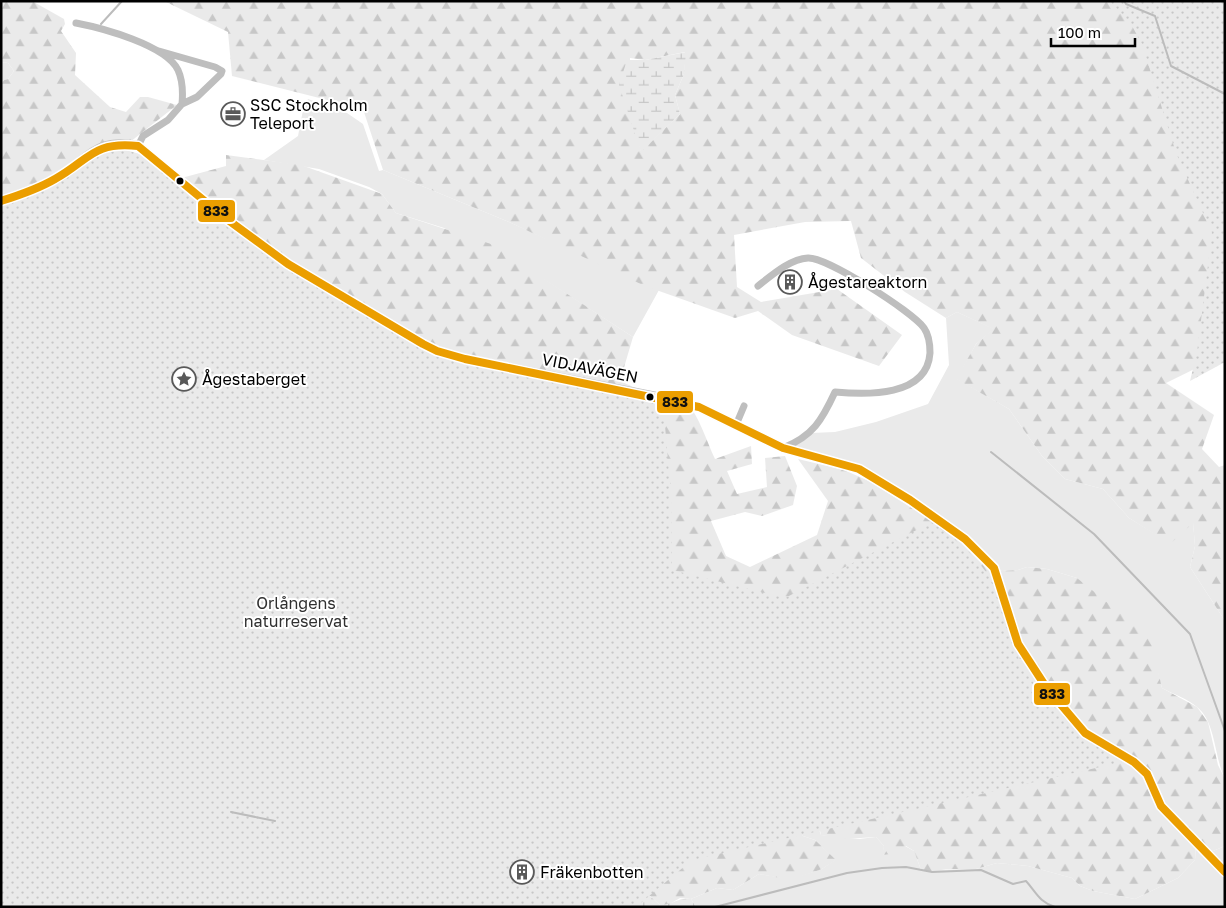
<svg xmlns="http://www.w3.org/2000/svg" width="1226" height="908" viewBox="0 0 1226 908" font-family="'Golos Text',sans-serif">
	<defs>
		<pattern id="forest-firs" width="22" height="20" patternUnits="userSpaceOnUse" patternTransform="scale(1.25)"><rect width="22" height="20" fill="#eaeaea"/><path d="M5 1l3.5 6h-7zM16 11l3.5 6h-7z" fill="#c7c7c7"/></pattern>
		<pattern id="wetland-marsh" width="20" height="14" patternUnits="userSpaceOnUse" patternTransform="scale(1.25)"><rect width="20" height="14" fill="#eaeaea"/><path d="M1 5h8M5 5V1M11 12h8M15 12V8" fill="none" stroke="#c7c7c7"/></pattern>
		<pattern id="park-dots" width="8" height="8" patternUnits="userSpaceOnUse" patternTransform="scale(1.25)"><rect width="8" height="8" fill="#eaeaea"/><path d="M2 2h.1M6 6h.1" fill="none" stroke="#c7c7c7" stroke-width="1.8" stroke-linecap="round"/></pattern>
	</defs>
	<rect width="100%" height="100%" fill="#fff"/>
	<path fill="#eaeaea" d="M1,62L8,63L14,71L8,79L1,81Z
		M308,99L347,113L363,124L379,171L383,170L509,222L659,290L633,337L545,280L444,228L396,213L382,194L369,187L319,169L264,160L298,136L303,110Z
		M957,312L994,329L976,344L957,379L1009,409L1042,456L1065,479L1103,489L1129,518L1170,543L1193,522L1195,546L1190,567L1225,621V779C1214,757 1216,722 1197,707C1188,699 1173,694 1162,688L1158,673L1091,591L1077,578L1047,569L1027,567L1018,570L1002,571L994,568L929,513L859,469L783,448L811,433L835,432L876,422L928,404L949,365L946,318Z
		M814,815L821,835L859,839L876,837L884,846L883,855L905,846L914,851L921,870L976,869L997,863L1028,866L1072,878L1080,886L1093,891L1135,899L1178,878L1195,860L1196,844L1213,851L1225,846V907H696L691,899L717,888L733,890L759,874L791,879L822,869L835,860L815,840L803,836L800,829Z"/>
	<path fill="url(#forest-firs)" fill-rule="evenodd" d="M1,1H32L64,19L65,24L61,31L76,53L75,75L110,107L126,112L140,97H148L177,105L130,142L118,141L61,176L1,201V81L8,79L14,71L8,63L1,62Z
		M164,1H1225V354L1166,383L1214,415L1202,449L1219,467L1225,465V621L1190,567L1195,546L1193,523L1170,544L1129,518L1103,489L1065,479L1042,456L1009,409L956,379L976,344L993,329L957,312L946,318L905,292L861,258L851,221L805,222L734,235L737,287L761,302L837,289L902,335L879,366L792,335L758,311L735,318L645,286L509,222L383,170L363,109L232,76L228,32ZM685,52L684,74L675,95L680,114L641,151L631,114L630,58L645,60Z
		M226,155L301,165L382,194L396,213L491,244L633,337L620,381L649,394L686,401C700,418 706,440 715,459L751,446L752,464L727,471L737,494L767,487L765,458L785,456L797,486L793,505L762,516L745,512L711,521L726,556L750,567L817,535L828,501L798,459L844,470L869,481L964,541L994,568L1002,571L1018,570L1027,567L1047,569L1077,578L1150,637L1162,688L1197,707L1208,722L1218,765L1225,779V846L1213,851L1196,845L1195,860L1178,878L1135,899L1093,891L1080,886L1072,878L1028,866L997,863L976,869H946L932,872L921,870L914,851L906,846L899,853L882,855L884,846L876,837L845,839L821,835L812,799L800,829L803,836L815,840L836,860L822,869L791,880L759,874L733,890L717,888L691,899L680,898L668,905H660L650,896L638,892L1,529V347L154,174L174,180L226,166Z"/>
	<path fill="url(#wetland-marsh)" d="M686,52L684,74L675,95L680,114L641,152L619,85L627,60H645Z
		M638,892L650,896L660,905C672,905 678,897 691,899L696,907H582Z"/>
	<path fill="url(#park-dots)" d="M1110,1H1225V362L1190,381L1197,352L1212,233L1176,153L1142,44L1132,26Z
		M122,149L140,154L146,158L222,223L265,255L423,346L663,403L671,494L672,570L785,598L932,522C958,542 983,560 996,590C1007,614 1010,642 1022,665C1044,705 1086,737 1122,762L692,860L636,907H1V206L34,194L97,155L106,151Z"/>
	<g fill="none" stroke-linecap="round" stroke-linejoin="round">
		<path stroke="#bcbcbc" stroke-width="2" d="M1124,1L1126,4L1155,16L1171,66L1225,94
			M101,24L122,1
			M1225,181V190
			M991,452L1094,534L1190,634L1225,731
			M231,812L275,821
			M715,907L847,873L882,868L906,867L932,872L981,870L1013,884L1026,881C1036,892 1039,902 1055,907
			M1064,907H1069
			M1086,907H1088"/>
		<path stroke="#bebebe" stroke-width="7" d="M76,23C102,28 166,45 178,70C183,81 183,93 182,104
			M138,146L143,136L168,120L182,104L197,97L221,74L222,71L215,67L159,51
			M758,286C772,275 790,259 808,258C827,257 913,312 924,328C929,335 930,345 930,353C927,397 867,395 835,392C822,420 813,436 783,448
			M744,406L736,425L783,448L859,469L910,500L965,539L994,568L1004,594L1018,644L1046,687L1085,733L1134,762L1147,774L1161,806L1225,872"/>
		<path stroke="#c2c2c2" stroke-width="10" d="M1,201C21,194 41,188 59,177C90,158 95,138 138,146L224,217L288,264L423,344L437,351L465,359L672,400L699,407L736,425"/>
		<g stroke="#fff" stroke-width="11">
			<path id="bus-1" d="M1,201C20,195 38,189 55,179C89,160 93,141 138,146L224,217L288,264L423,344L437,351L465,359L699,407L783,448L859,469L910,500L965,539L994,568L1018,644L1046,687L1085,733L1134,762L1147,774L1161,806L1225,872"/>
		</g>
		<use href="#bus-1" stroke="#eb9e00" stroke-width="8"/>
	</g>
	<defs>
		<g id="office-ring" transform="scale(1.25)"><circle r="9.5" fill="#fff" stroke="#595959" stroke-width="1.5"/><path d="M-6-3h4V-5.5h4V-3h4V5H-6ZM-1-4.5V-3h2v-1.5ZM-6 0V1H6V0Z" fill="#595959"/></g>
		<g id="building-ring" transform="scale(1.25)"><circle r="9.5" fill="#fff" stroke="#595959" stroke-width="1.5"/><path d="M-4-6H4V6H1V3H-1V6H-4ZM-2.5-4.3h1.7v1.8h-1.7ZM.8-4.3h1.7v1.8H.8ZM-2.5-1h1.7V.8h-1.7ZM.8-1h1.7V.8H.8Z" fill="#595959"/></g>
		<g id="sight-ring" transform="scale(1.25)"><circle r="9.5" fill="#fff" stroke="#595959" stroke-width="1.5"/><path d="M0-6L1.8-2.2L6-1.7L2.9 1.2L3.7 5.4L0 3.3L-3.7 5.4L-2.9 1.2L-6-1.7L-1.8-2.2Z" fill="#595959"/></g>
	</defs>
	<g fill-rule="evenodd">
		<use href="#office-ring" x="233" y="114"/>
		<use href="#building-ring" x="790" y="282"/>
		<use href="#sight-ring" x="184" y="379"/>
		<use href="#building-ring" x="522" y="872"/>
	</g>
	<g fill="#000" stroke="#fff" stroke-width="2">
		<circle cx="180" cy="181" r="4.5"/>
		<circle cx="650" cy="397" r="4.5"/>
	</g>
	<g text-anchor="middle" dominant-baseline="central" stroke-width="4" stroke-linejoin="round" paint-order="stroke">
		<g font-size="16" fill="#000" stroke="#fff" text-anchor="start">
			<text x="250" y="105">SSC Stockholm<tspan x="250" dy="18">Teleport</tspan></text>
			<text x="808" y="282">Ågestareaktorn</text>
			<text x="202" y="379">Ågestaberget</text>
			<text x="540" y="872">Fräkenbotten</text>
		</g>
		<g font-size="16" fill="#000" stroke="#fff">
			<text transform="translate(590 368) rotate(11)">VIDJAVÄGEN</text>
		</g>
		<g font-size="16" fill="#303030" stroke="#fff">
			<text x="296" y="603">Orlångens<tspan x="296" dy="18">naturreservat</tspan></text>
		</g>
	</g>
	<g stroke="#fff" stroke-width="2">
		<rect x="197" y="199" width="39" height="24" rx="5" fill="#eb9e00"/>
		<rect x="656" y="390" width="38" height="24" rx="5" fill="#eb9e00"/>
		<rect x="1033" y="682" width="38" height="24" rx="5" fill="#eb9e00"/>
	</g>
	<g font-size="14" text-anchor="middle" font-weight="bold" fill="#111">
		<text x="216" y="216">833</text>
		<text x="675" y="407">833</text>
		<text x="1052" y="699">833</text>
	</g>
	<rect width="1226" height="908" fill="none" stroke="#000000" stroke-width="5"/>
	<path d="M1051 38v8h84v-8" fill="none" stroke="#000000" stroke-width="2.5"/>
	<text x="1058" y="38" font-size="15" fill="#000000" stroke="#ffffff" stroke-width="4" paint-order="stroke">100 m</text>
</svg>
